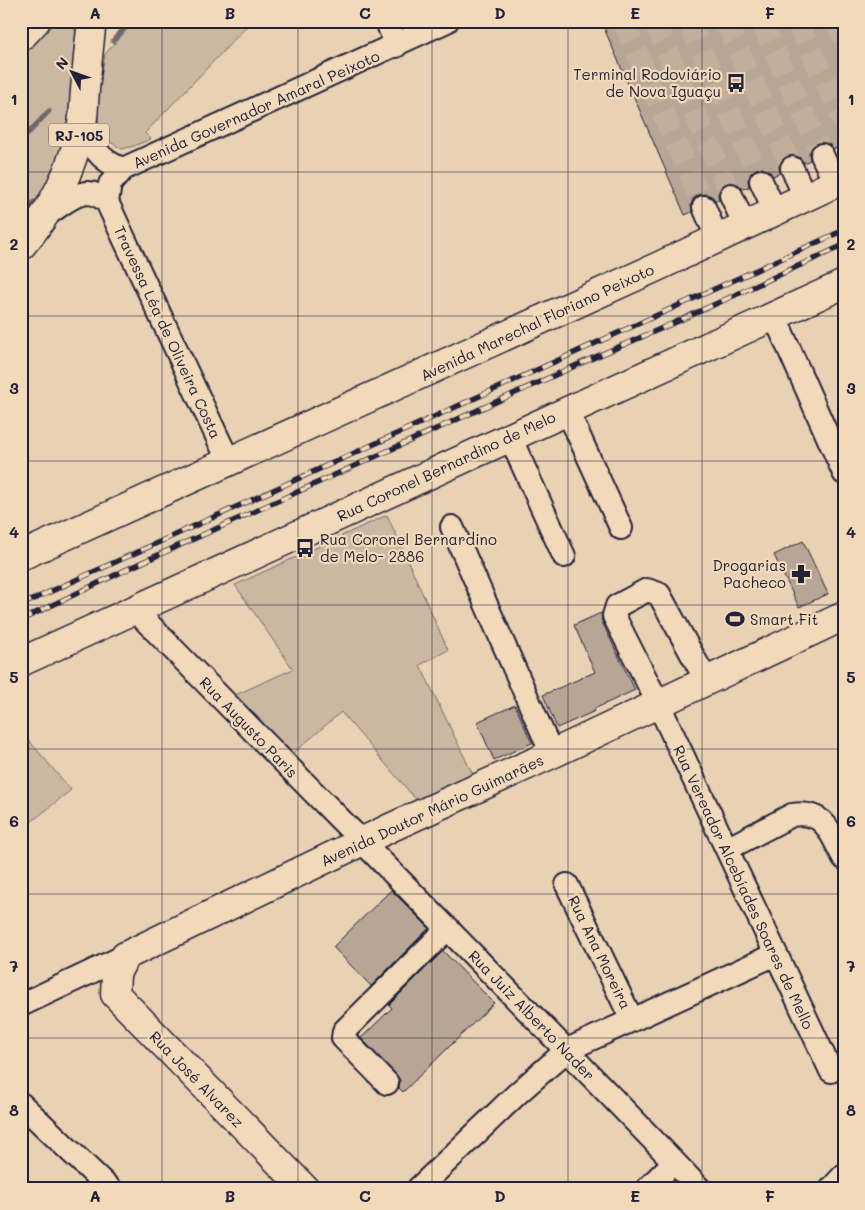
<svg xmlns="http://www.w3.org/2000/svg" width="865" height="1210" viewBox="0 0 865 1210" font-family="Mali,sans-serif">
	<rect width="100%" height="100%" fill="#e9d2b4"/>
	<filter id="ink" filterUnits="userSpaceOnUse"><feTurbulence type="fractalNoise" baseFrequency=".02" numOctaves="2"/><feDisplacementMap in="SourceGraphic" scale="10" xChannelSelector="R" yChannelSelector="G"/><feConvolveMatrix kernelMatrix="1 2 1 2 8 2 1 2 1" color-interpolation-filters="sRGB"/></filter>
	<g filter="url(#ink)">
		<path fill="#cbb8a2" stroke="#766d6e" d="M63,21L72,26L80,37L68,140L21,237V55L51,22Z
			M135,21H252L145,133L151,139L134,146L122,149L110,142L99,130L97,100L105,54Z
			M387,515L448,650L420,665L473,775L419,803L341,712L289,757L233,696L293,669L235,585Z
			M21,731L71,790L21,830Z"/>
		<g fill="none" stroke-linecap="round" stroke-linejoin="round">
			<path stroke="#71676b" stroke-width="5" d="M113,41L131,21
				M21,141L49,111
				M21,212L34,202"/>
		</g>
		<path fill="#b7a696" stroke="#22223b" d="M601,21H844V145L834,149L829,144L823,142L817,143L811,148L809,153L810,160L804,163L800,158L794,155L786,156L781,161L779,166L780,173L773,176L768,170L763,168L756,169L750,174L748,180L749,187L743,189L738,184L732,182L726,183L720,188L718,194L719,200L716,201L712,196L706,194L698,195L693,199L691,205L692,212L685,215Z
			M803,541L828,594L799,607L774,555Z
			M601,613L602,622L635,690L594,709L595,711L557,728L543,695L595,672L574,625Z
			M515,705L532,743L494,760L477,722Z
			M391,890L429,928L371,986L333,947Z
			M443,951L494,1003L403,1092L399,1088L400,1080L396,1074L361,1038L392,1008L389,1005Z"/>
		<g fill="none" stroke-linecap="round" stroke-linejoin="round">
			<path stroke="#c1af9c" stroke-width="22" stroke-dasharray="22 11" stroke-linecap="butt" d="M623,21L704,207
				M654,21L731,195
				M688,21L761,181
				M725,21L792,168
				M761,21L822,155
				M797,21L844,122
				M836,21L844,37"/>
			<g stroke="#22223b" stroke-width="26">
				<path id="minor" d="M387,21L396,46
					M82,123C91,145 99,161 123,169
					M822,155L835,183
					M792,168L805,197
					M761,181L775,211
					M731,195L745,226
					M107,202L110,184L123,169L447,21
					M704,207L717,238
					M46,215C67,202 85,181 107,202L229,462
					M774,315L844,473
					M567,410L621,528
					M510,437L564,556
					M452,527L552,754
					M135,610C323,803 514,994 700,1189
					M706,680L659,594L647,590L617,606L614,616L658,703L831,1071
					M727,849L792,815C826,810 830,833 844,858
					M567,885L632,1020
					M21,1005L125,956
					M387,1083L343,1038L344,1031L448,928
					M21,1104L110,1189
					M418,1189L518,1093L567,1050L776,954
					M647,1189L674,1162
					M831,1189L844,1175"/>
			</g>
			<g stroke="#22223b" stroke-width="31">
				<path id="major" d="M21,37L36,21
					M21,246C52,211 72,170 82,124C84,113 84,101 85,90C87,67 89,44 92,21
					M21,556L659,266L844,179
					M21,662L844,284
					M305,1189L115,994L116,974L125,956L392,827L552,754L844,616"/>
			</g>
			<use href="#minor" stroke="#f1d9b9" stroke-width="22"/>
			<use href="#major" stroke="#f1d9b9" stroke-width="28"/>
			<g stroke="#22223b" stroke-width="5.5">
				<path id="rail" d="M21,605L844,230
					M21,620L134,566L586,361L674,323L844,245"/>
			</g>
			<use href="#rail" stroke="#f1d9b9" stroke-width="4" stroke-dasharray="11" stroke-linecap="butt"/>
		</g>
	</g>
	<path fill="none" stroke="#22223b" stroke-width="1" stroke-opacity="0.55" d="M162,21V1189M298,21V1189M432,21V1189M568,21V1189M702,21V1189M21,172H844M21,316H844M21,461H844M21,605H844M21,749H844M21,894H844M21,1038H844"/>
	<defs>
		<g id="bus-bare" transform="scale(1.5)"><path d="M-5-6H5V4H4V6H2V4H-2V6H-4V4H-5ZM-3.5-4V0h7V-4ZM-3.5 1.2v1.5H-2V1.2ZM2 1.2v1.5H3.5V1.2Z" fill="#22223b" stroke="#f1d9b9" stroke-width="2.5" paint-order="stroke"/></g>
		<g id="pharmacy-bare" transform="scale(1.5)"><path d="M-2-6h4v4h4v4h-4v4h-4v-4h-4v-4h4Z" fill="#22223b" stroke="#f1d9b9" stroke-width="2.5" paint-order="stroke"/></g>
		<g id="stadium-bare" transform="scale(1.5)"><path d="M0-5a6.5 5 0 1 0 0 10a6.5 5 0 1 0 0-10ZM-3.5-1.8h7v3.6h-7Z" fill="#22223b" stroke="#f1d9b9" stroke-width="2.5" paint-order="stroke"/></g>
	</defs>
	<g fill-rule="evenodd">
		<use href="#bus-bare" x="736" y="83"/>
		<use href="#bus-bare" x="305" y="548"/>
		<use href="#pharmacy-bare" x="801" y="574"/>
		<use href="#stadium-bare" x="735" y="619"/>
	</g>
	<g text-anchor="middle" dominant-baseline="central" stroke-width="4.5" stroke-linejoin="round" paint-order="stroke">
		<rect fill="#f1d9b9" stroke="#605961" stroke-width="1" x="49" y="123.5" width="60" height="23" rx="4"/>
		<g font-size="14" font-weight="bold" fill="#22223b">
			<text x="79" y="135">RJ-105</text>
		</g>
		<g font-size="15" fill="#22223b" stroke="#f1d9b9" text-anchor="end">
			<text x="721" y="74">Terminal Rodoviário<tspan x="721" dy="17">de Nova Iguaçu</tspan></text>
			<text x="320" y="539" text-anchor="start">Rua Coronel Bernardino<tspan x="320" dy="17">de Melo- 2886</tspan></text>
			<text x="786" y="565">Drogarias<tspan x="786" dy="17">Pacheco</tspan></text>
			<text x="750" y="619" text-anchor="start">Smart Fit</text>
		</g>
		<g font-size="15" fill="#22223b" stroke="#f1d9b9">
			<text transform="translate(256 109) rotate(-24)">Avenida Governador Amaral Peixoto</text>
			<text transform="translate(537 322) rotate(-25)">Avenida Marechal Floriano Peixoto</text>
			<text transform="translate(168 332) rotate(65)">Travessa Léa de Oliveira Costa</text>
			<text transform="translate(446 466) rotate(-25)">Rua Coronel Bernardino de Melo</text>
			<text transform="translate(249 727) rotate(46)">Rua Augusto Paris</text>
			<text transform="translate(432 810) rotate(-25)">Avenida Doutor Mário Guimarães</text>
			<text transform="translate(744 887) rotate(65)">Rua Vereador Alcebíades Soares de Mello</text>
			<text transform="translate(600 952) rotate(64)">Rua Ana Moreira</text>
			<text transform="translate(532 1015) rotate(46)">Rua Juiz Alberto Nader</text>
			<text transform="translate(197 1079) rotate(46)">Rua José Alvarez</text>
		</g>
	</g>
	<rect width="865" height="1210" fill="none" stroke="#f1d9b9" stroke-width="55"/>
	<g transform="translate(72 72) rotate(311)" stroke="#f1d9b9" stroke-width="4" paint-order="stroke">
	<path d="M0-4L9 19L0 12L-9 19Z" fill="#22223b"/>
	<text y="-8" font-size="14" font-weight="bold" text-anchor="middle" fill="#22223b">N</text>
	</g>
	<rect x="28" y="28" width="810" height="1154" fill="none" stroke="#22223b" stroke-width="2"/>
	<g font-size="16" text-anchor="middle" font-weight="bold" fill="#22223b">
		<text x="95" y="19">A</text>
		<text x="230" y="19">B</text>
		<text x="365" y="19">C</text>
		<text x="500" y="19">D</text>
		<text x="635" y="19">E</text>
		<text x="770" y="19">F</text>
		<text x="14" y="105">1</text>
		<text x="851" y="105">1</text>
		<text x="14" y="250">2</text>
		<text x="851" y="250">2</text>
		<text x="14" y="394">3</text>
		<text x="851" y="394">3</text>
		<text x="14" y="538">4</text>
		<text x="851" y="538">4</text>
		<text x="14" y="683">5</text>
		<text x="851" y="683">5</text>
		<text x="14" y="827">6</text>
		<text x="851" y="827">6</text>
		<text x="14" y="972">7</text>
		<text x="851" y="972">7</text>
		<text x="14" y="1116">8</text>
		<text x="851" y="1116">8</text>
		<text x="95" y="1202">A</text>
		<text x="230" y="1202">B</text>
		<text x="365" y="1202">C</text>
		<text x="500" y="1202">D</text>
		<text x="635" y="1202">E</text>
		<text x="770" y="1202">F</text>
	</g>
</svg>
